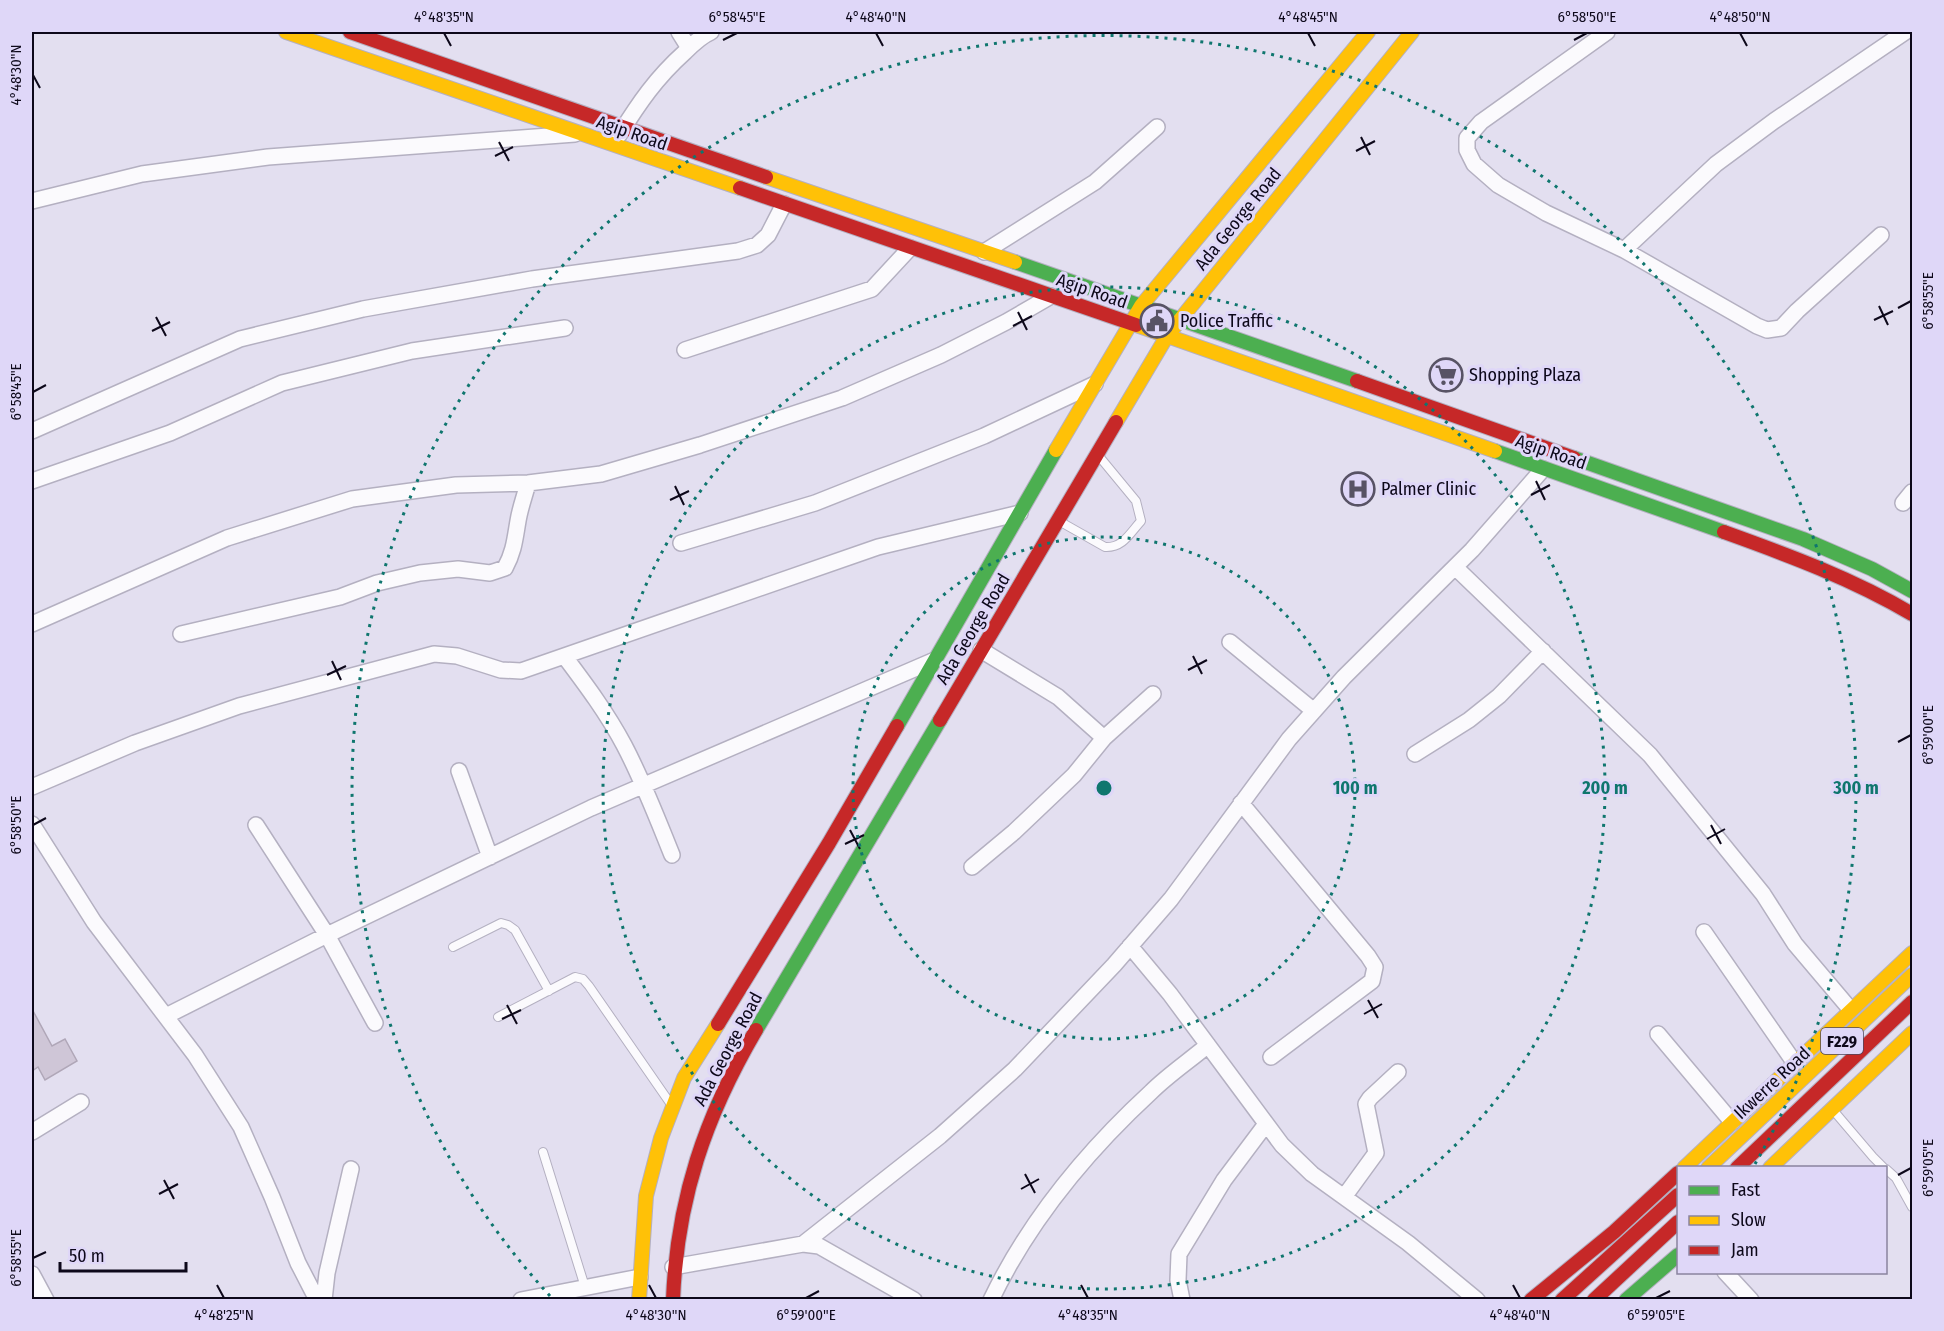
<svg xmlns="http://www.w3.org/2000/svg" width="1944" height="1331" viewBox="0 0 1944 1331" font-family="'Fira Sans Condensed',sans-serif">
	<rect width="100%" height="100%" fill="#e3dff0"/>
	<path fill="#cfc6d7" stroke="#b0a7b8" stroke-width="1.5" d="M32,1009L52,1046L65,1039L77,1061L45,1080L38,1067L32,1071Z"/>
	<g fill="none" stroke-linecap="round" stroke-linejoin="round">
		<g stroke="#b4b0c1" stroke-width="10">
			<path id="lane" d="M1059,521L1105,547C1123,548 1130,533 1141,521L1136,501L1098,455
				M453,947L501,923L508,925L515,930L549,991
				M498,1017L575,977L583,979L589,986L670,1103
				M1833,1110L1873,1157L1884,1168
				M543,1152L585,1287
				M1886,1169L1896,1178L1912,1207
				M32,1299L42,1293"/>
		</g>
		<g stroke="#b4b0c1" stroke-width="18">
			<path id="street" d="M679,32L689,48
				M1607,32L1481,122L1467,138V150L1474,164L1498,185L1546,213L1624,250L1757,326L1767,330L1781,328L1797,311L1881,235
				M619,135C639,103 656,78 685,52C693,44 701,36 711,32
				M32,201L142,174L268,157L575,134
				M1624,250L1716,164L1774,121L1905,32
				M984,252L1095,182L1157,127
				M685,350L872,289L910,248
				M32,431L240,339L363,309L532,279L738,251L757,245L768,235L784,204
				M32,481L170,433L282,383L412,351L565,328
				M1903,503L1912,492
				M681,543L815,503L984,436L1095,384
				M1455,567L1650,755L1763,894L1795,944L1850,1009
				M32,624L227,538L352,499L456,485L528,483L601,474L700,445L842,398L941,355L1006,322L1051,296
				M181,634L340,597L377,583L420,573L458,569L490,573L505,568C514,552 515,538 518,521C520,508 525,495 528,483
				M1230,642L1314,711
				M981,650L1058,697L1104,738
				M565,657C586,685 607,713 624,745C643,781 657,818 672,855
				M1415,754L1469,720L1499,696L1543,651
				M459,771L490,857
				M32,787L135,743L239,706L434,654L457,656L501,670L521,671L878,547L1020,513
				M1241,803L1368,956L1375,967L1372,981L1271,1057
				M32,824L94,922L195,1055L241,1127L272,1197L298,1263L313,1292L321,1300
				M256,825L327,935L375,1023
				M972,867L1014,832L1074,775L1104,738L1153,694
				M1704,932L1794,1062
				M1130,946L1170,994L1282,1145L1312,1174L1408,1243L1477,1300
				M166,1016L327,935L591,808L935,660
				M1658,1034L1732,1122
				M32,1132L81,1102
				M1344,1197L1376,1153L1366,1104L1370,1098L1398,1072
				M803,1244L940,1136L1015,1069L1114,965L1171,899L1289,739L1344,677L1472,550L1543,469
				M673,1267L803,1244L819,1246L914,1300
				M1725,1272L1751,1300
				M32,1274L46,1300
				M324,1300L327,1273L351,1169
				M521,1300L640,1277
				M991,1300C1029,1221 1087,1151 1151,1092C1168,1075 1189,1061 1208,1045
				M1182,1300L1178,1280L1179,1254L1224,1180L1266,1124"/>
		</g>
		<g stroke="#b4b0c1" stroke-width="16">
			<path id="fast" d="M1015,262L1357,381
				M1495,451L1724,532
				M1574,458L1803,539L1872,569L1912,591
				M897,726L1056,450
				M756,1030L940,720
				M1626,1300L1678,1255"/>
		</g>
		<g stroke="#b4b0c1" stroke-width="16">
			<path id="slow" d="M286,32L740,188
				M766,177L1015,262
				M1136,325L1495,451
				M1116,422L1167,336L1412,32
				M1056,450L1141,306L1368,32
				M1684,1168L1912,953
				M1708,1168L1912,975
				M1770,1168L1912,1033
				M639,1300L646,1196L661,1138L684,1078L718,1024"/>
		</g>
		<g stroke="#b4b0c1" stroke-width="16">
			<path id="jam" d="M350,32L766,177
				M740,188L1136,325
				M1357,381L1574,458
				M1724,532C1788,555 1853,579 1912,614
				M940,720L1116,422
				M718,1024L829,843L897,726
				M1737,1168L1912,1002
				M673,1300C677,1199 705,1117 756,1030
				M1531,1300L1614,1232L1678,1173
				M1562,1300L1678,1195
				M1594,1300L1678,1222"/>
		</g>
		<use href="#lane" stroke="#fbfafd" stroke-width="8"/>
		<use href="#street" stroke="#fbfafd" stroke-width="15"/>
		<use href="#fast" stroke="#4caf50" stroke-width="14"/>
		<use href="#slow" stroke="#ffc107" stroke-width="14"/>
		<use href="#jam" stroke="#c62828" stroke-width="14"/>
	</g>
	<path fill="none" stroke="#0d081a" stroke-width="2" d="M444,33L451,46M876,33L883,46M1308,33L1315,46M1740,33L1747,46M723,40L737,33M1574,40L1587,33M33,75L40,88M1361,137L1370,155M499,142L509,161M1356,151L1375,141M495,156L513,147M1879,306L1888,325M1898,308L1911,301M1018,312L1027,330M156,317L166,336M1874,320L1893,311M1013,326L1032,316M152,331L170,322M33,392L46,385M1536,481L1545,500M675,486L684,505M1531,495L1550,485M670,500L689,491M1193,656L1202,674M332,661L341,680M1188,670L1207,660M327,675L346,666M1898,742L1911,735M33,825L46,818M1711,825L1721,844M850,830L860,849M1707,839L1725,829M845,844L864,835M1368,1000L1378,1018M507,1005L517,1024M1364,1014L1382,1004M502,1019L521,1010M1025,1174L1035,1193M1898,1175L1911,1168M164,1180L174,1199M1021,1189L1039,1179M159,1194L178,1184M33,1258L46,1252M217,1285L224,1298M649,1285L656,1298M1081,1285L1088,1298M1513,1285L1520,1298M806,1298L819,1291M1656,1298L1670,1291"/>
	<g fill="none" stroke="#0f766e" stroke-width="3" stroke-dasharray="3 6">
		<circle cx="1104" cy="788" r="251"/>
		<circle cx="1104" cy="788" r="501"/>
		<path d="M550 1296A752 752 0 1 1 1755 1164"/>
	</g>
	<defs>
		<g id="civic-ring" transform="scale(1.725)"><circle r="9.5" fill="#dfd7f8" stroke="#585365" stroke-width="1.5"/><path d="M-.6-6.5H3V-4.5H.6V-3L4-1V1h2V6H-6V1h2V-1L-.6-3ZM-1.2 2.5V6h2.4V2.5Z" fill="#585365"/></g>
		<g id="supermarket-ring" transform="scale(1.725)"><circle r="9.5" fill="#dfd7f8" stroke="#585365" stroke-width="1.5"/><path d="M-6-5.5h2.5l.6 2H6L4.5 2H-2.5L-4.4-4H-6ZM-1.5 3.2a1.3 1.3 0 1 0 .1 0ZM3 3.2a1.3 1.3 0 1 0 .1 0Z" fill="#585365"/></g>
		<g id="hospital-ring" transform="scale(1.725)"><circle r="9.5" fill="#dfd7f8" stroke="#585365" stroke-width="1.5"/><path d="M-5-5h3v3.5h4V-5h3V5h-3V1.5h-4V5h-3Z" fill="#585365"/></g>
	</defs>
	<g fill-rule="evenodd">
		<use href="#civic-ring" x="1157" y="321"/>
		<use href="#supermarket-ring" x="1446" y="375"/>
		<use href="#hospital-ring" x="1358" y="489"/>
	</g>
	<g text-anchor="middle" dominant-baseline="central" stroke-width="6" stroke-linejoin="round" paint-order="stroke">
		<rect fill="#dfd7f8" stroke="#4c465d" stroke-width="1.5" x="1821" y="1028" width="42" height="26" rx="4.5"/>
		<g font-size="16" font-weight="bold" fill="#0d081a">
			<text x="1842" y="1041">F229</text>
		</g>
		<g font-size="18" fill="#0d081a" stroke="#dfd7f8">
			<text transform="translate(632 133) rotate(19)">Agip Road</text>
			<text transform="translate(1238 219) rotate(-51)">Ada George Road</text>
			<text transform="translate(1092 291) rotate(19)">Agip Road</text>
			<text transform="translate(1551 452) rotate(19)">Agip Road</text>
			<text transform="translate(973 629) rotate(-59)">Ada George Road</text>
			<text transform="translate(728 1049) rotate(-62)">Ada George Road</text>
			<text transform="translate(1772 1083) rotate(-43)">Ikwerre Road</text>
		</g>
		<g font-size="18" fill="#0d081a" stroke="#dfd7f8" text-anchor="start">
			<text x="1180" y="321">Police Traffic</text>
			<text x="1469" y="375">Shopping Plaza</text>
			<text x="1381" y="489">Palmer Clinic</text>
		</g>
	</g>
	<circle cx="1104" cy="788" r="9" fill="#0f766e" stroke="#dfd7f8" stroke-width="3"/>
	<g font-size="18" text-anchor="middle" font-weight="bold" fill="#0f766e" stroke="#dfd7f8" stroke-width="6" stroke-linejoin="round" paint-order="stroke">
		<text x="1355" y="794">100 m</text>
		<text x="1605" y="794">200 m</text>
		<text x="1856" y="794">300 m</text>
	</g>
	<rect width="1944" height="1331" fill="none" stroke="#dfd7f8" stroke-width="66"/>
	<rect x="1677" y="1166" width="210" height="108" fill="#dfd7f8" stroke="#8b849f" stroke-width="1.5"/>
	<rect x="1689" y="1186" width="30" height="9" fill="#4caf50" stroke="#8b849f" stroke-width="1.5"/>
	<text x="1731" y="1196" font-size="18" fill="#0d081a">Fast</text>
	<rect x="1689" y="1216" width="30" height="9" fill="#ffc107" stroke="#8b849f" stroke-width="1.5"/>
	<text x="1731" y="1226" font-size="18" fill="#0d081a">Slow</text>
	<rect x="1689" y="1246" width="30" height="9" fill="#c62828" stroke="#8b849f" stroke-width="1.5"/>
	<text x="1731" y="1256" font-size="18" fill="#0d081a">Jam</text>
	<path d="M60 1262v9h126v-9" fill="none" stroke="#0d081a" stroke-width="3"/>
	<text x="69" y="1262" font-size="18" fill="#0d081a" stroke="#dfd7f8" stroke-width="4.5" paint-order="stroke">50 m</text>
	<rect x="33" y="33" width="1878" height="1265" fill="none" stroke="#0d081a" stroke-width="2"/>
	<g font-size="15" text-anchor="middle" fill="#0d081a">
		<text x="444" y="22">4°48'35"N</text>
		<text x="737" y="22">6°58'45"E</text>
		<text x="876" y="22">4°48'40"N</text>
		<text x="1308" y="22">4°48'45"N</text>
		<text x="1587" y="22">6°58'50"E</text>
		<text x="1740" y="22">4°48'50"N</text>
		<text transform="translate(16 75) rotate(-90)" y="5">4°48'30"N</text>
		<text transform="translate(1928 301) rotate(-90)" y="5">6°58'55"E</text>
		<text transform="translate(16 392) rotate(-90)" y="5">6°58'45"E</text>
		<text transform="translate(1928 735) rotate(-90)" y="5">6°59'00"E</text>
		<text transform="translate(16 825) rotate(-90)" y="5">6°58'50"E</text>
		<text transform="translate(1928 1168) rotate(-90)" y="5">6°59'05"E</text>
		<text transform="translate(16 1258) rotate(-90)" y="5">6°58'55"E</text>
		<text x="224" y="1320">4°48'25"N</text>
		<text x="656" y="1320">4°48'30"N</text>
		<text x="806" y="1320">6°59'00"E</text>
		<text x="1088" y="1320">4°48'35"N</text>
		<text x="1520" y="1320">4°48'40"N</text>
		<text x="1656" y="1320">6°59'05"E</text>
	</g>
</svg>
